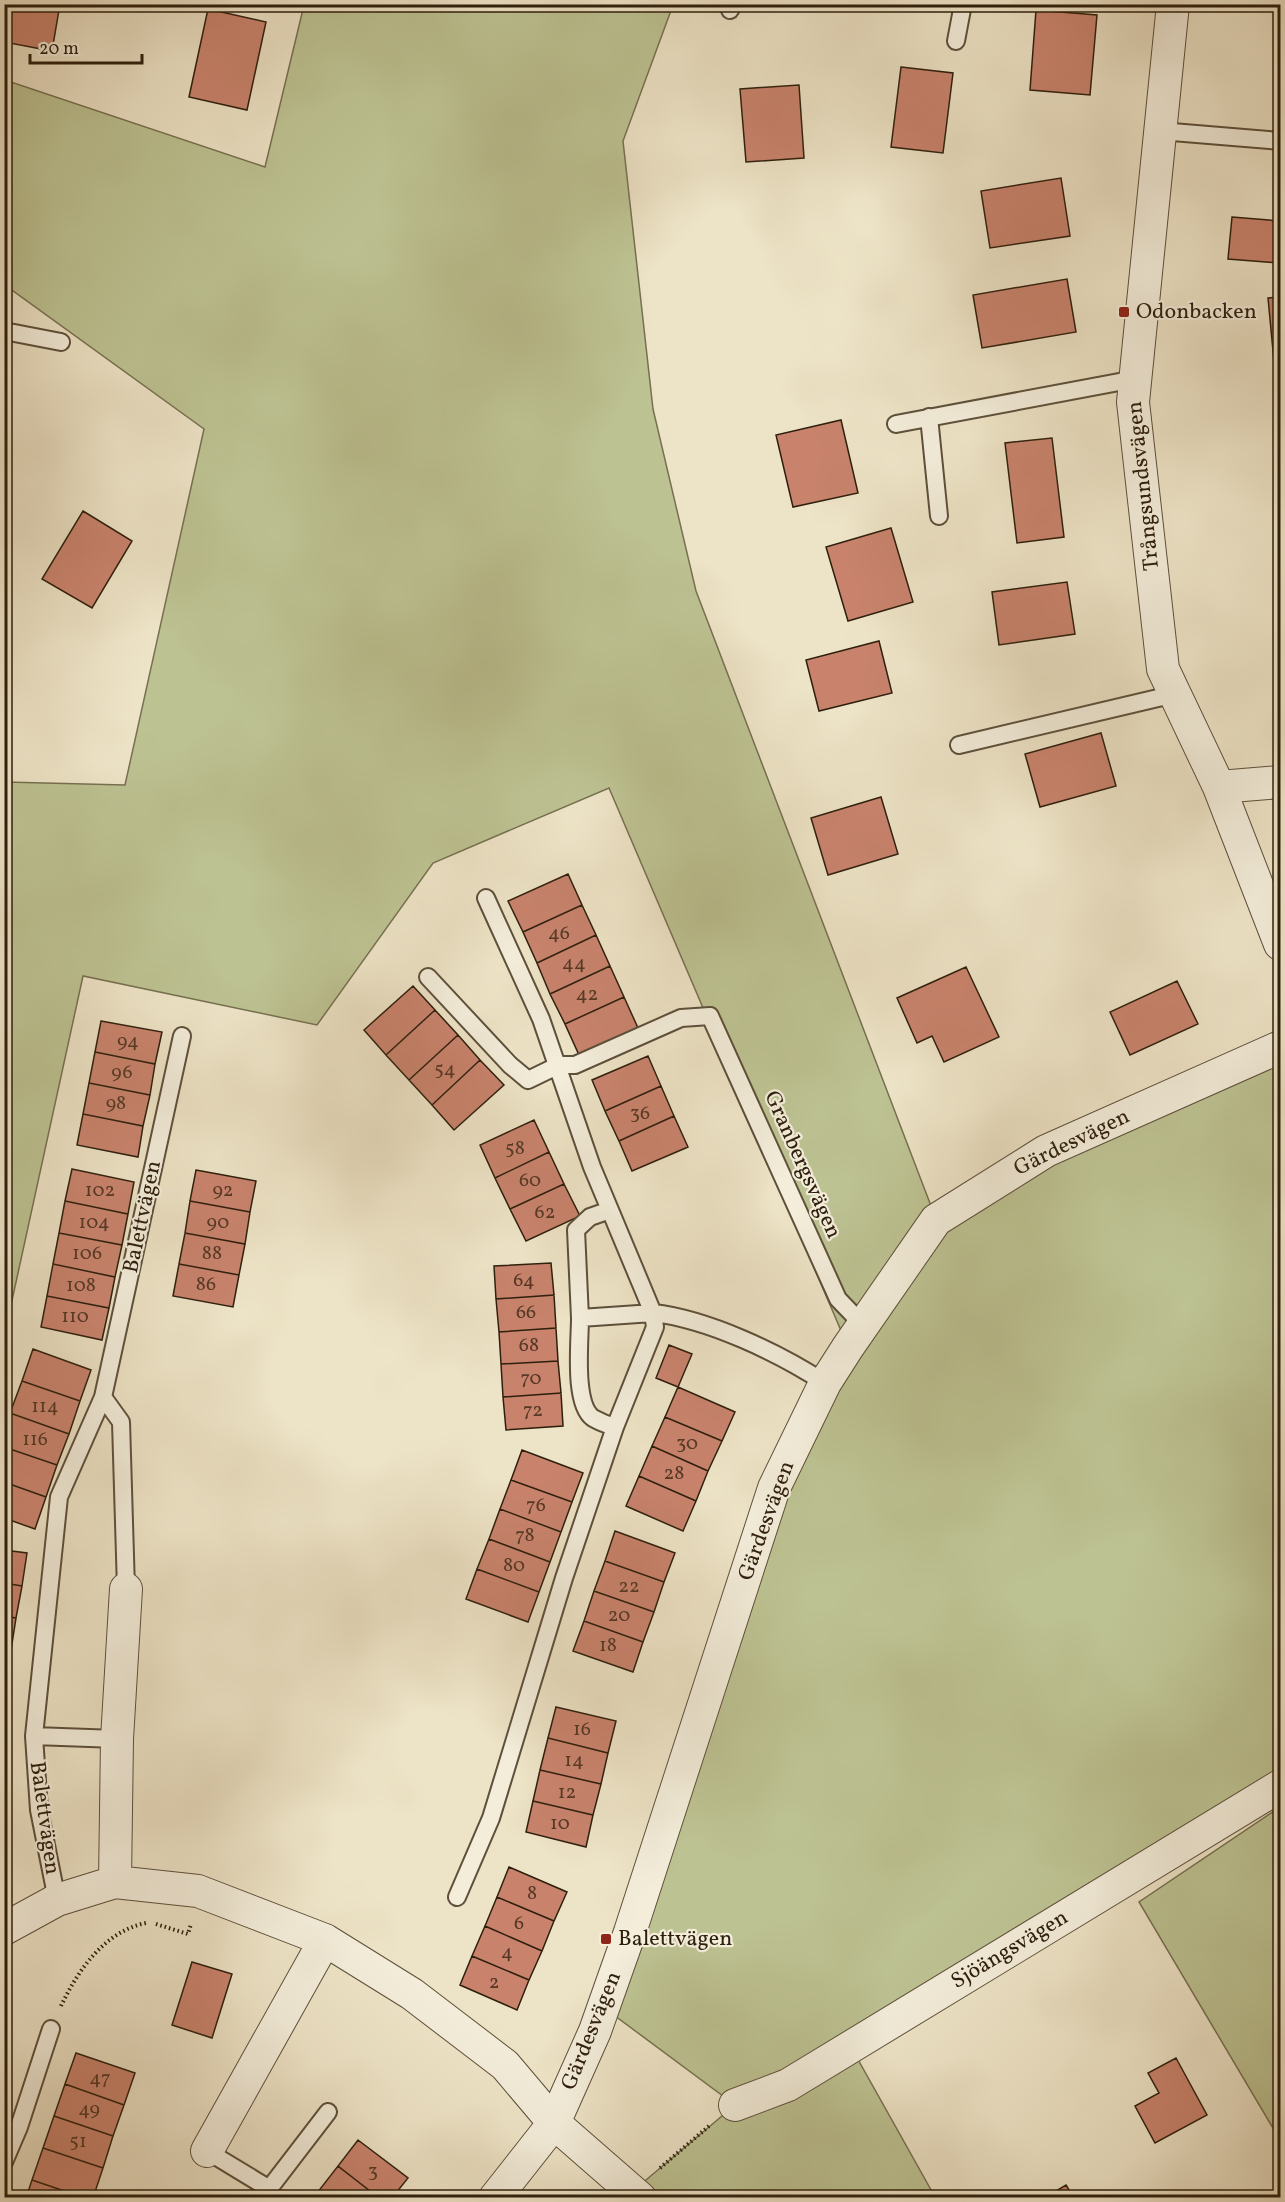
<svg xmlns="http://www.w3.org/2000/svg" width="1285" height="2202" viewBox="0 0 1285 2202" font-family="Vollkorn,serif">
	<rect width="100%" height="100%" fill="#ede3c6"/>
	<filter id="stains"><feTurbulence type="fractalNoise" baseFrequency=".00333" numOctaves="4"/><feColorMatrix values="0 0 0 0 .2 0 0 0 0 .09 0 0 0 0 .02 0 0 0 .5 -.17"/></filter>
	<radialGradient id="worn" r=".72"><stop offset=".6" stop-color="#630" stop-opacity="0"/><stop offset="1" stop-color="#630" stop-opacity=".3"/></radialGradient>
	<path fill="#bdc292" stroke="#767050" stroke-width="1.5" d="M304,5H673L623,141L653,409L696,591L936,1219L1280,1047V1786L851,2047L935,2197L640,2198L634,2190L735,2105L603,2007L774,1488L848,1347L609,788L433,863L317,1025L83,976L11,1305L5,1321V782L125,785L204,429L5,285V80L265,167Z
		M1280,1807V2140L1139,1902Z"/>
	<path fill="#c9836d" stroke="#2e1f0d" stroke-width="1.5" d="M6,4H60L52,51L4,42Z
		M208,9L266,22L247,110L189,97Z
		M1036,10L1097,15L1090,95L1030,90Z
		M901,67L953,73L943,153L891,147Z
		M799,85L804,158L746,162L740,89Z
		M1061,178L1070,236L990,248L981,191Z
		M1232,217L1280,221L1278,263L1228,259Z
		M1067,279L1076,332L982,348L973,295Z
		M1280,297V382L1276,383L1268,298Z
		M841,420L858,493L793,507L776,435Z
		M1052,438L1064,537L1017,543L1005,443Z
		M83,511L132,541L92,608L42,579Z
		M891,528L913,602L848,621L826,547Z
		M1067,582L1075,634L999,645L992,592Z
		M879,641L892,693L819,711L806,660Z
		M1101,733L1116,786L1040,807L1025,754Z
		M881,797L898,854L828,875L811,818Z
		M568,874L582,905L523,932L508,901Z
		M582,905L596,935L537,963L523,932Z
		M596,935L610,966L550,994L537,963Z
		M610,966L624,997L565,1024L550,994Z
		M966,967L999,1037L944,1062L932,1036L917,1043L897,998Z
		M1177,981L1198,1024L1130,1055L1110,1012Z
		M413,986L435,1010L386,1055L364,1030Z
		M624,997L638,1028L579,1055L565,1024Z
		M435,1010L458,1035L409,1080L386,1055Z
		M101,1021L162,1032L155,1064L95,1052Z
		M458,1035L480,1060L432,1105L409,1080Z
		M95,1052L155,1064L150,1095L89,1083Z
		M648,1056L661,1086L605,1111L592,1080Z
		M480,1060L504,1085L454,1130L432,1105Z
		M89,1083L150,1095L143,1126L83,1114Z
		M661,1086L674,1116L619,1141L605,1111Z
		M83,1114L143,1126L138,1157L77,1145Z
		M674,1116L688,1147L632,1171L619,1141Z
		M534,1120L549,1152L495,1178L480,1145Z
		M549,1152L564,1184L510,1209L495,1178Z
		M72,1169L134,1182L128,1214L65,1201Z
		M196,1170L256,1181L250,1212L190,1201Z
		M564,1184L580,1216L526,1241L510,1209Z
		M65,1201L128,1214L122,1245L59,1233Z
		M190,1201L250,1212L245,1244L185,1233Z
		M59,1233L122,1245L115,1277L53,1264Z
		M185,1233L245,1244L239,1275L179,1264Z
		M551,1263L554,1295L496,1299L494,1266Z
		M53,1264L115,1277L109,1308L47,1296Z
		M179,1264L239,1275L233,1307L173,1296Z
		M554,1295L556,1328L499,1332L496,1299Z
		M47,1296L109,1308L102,1340L41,1327Z
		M556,1328L558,1361L501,1364L499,1332Z
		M669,1345L692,1354L678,1387L656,1378Z
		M33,1349L91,1370L80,1401L22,1381Z
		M558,1361L561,1393L503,1397L501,1364Z
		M22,1381L80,1401L69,1434L10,1413Z
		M678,1387L735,1412L722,1441L665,1417Z
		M561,1393L563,1426L506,1430L503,1397Z
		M10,1413L69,1434L57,1465L4,1447V1429Z
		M665,1417L722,1441L708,1471L652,1446Z
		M652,1446L708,1471L696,1501L639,1476Z
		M4,1447L57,1465L46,1497L4,1482Z
		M522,1450L583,1473L572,1502L511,1480Z
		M639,1476L696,1501L683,1531L626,1506Z
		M511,1480L572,1502L561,1532L500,1509Z
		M4,1482L46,1497L35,1529L4,1518Z
		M500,1509L561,1532L550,1562L489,1539Z
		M615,1531L675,1553L664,1582L605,1561Z
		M489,1539L550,1562L539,1592L477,1569Z
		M4,1550L27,1553L22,1586L4,1583Z
		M605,1561L664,1582L654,1612L594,1591Z
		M477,1569L539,1592L528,1622L466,1599Z
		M4,1583L22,1586L16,1618L4,1616Z
		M594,1591L654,1612L643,1642L584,1621Z
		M4,1616L16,1618L11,1650L4,1649Z
		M584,1621L643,1642L633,1672L573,1651Z
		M4,1649L11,1650L6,1683L4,1682Z
		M556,1707L616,1721L608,1753L548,1738Z
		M548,1738L608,1753L601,1784L540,1770Z
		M540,1770L601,1784L593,1815L533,1801Z
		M533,1801L593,1815L586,1847L526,1832Z
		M4,1812H7L8,1837H4Z
		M509,1867L567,1892L554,1921L497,1897Z
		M497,1897L554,1921L542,1951L485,1926Z
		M485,1926L542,1951L529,1980L472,1956Z
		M472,1956L529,1980L517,2010L460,1985Z
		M192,1962L232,1974L212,2038L172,2025Z
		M76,2053L135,2073L124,2105L65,2084Z
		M1176,2058L1207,2115L1155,2143L1135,2106L1159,2093L1148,2073Z
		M65,2084L124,2105L113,2136L54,2116Z
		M54,2116L113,2136L103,2168L43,2148Z
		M358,2140L408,2178L392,2198H379L338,2166Z
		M43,2148L103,2168L93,2198H85L32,2180Z
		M338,2166L379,2198H324L317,2193Z
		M32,2180L85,2198H26Z
		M1066,2185L1074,2198H1044Z"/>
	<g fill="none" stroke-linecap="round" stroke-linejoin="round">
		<g stroke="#5e503b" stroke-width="20">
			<path id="lane" d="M730,10L733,4
				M956,41L963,4
				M1160,131L1280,141
				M4,331L61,342
				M929,417L939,516
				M896,424L1135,379
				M959,745L1175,694
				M486,898L541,1019L592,1167L610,1210
				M428,977L510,1065L528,1080L559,1065H575L681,1018L710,1016L838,1299L863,1325
				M580,1318L576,1230L590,1217L610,1210L653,1313L580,1318C580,1341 573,1404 593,1418C600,1422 608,1425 615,1427
				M103,1397L121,1422L126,1589
				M34,1736L117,1739
				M457,1897L491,1818L564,1578L615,1427L655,1327L653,1313C708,1319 779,1353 825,1383
				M57,1900L39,1810L34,1736L59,1497L103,1397L182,1036
				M207,2151L268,2188
				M4,2162L19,2127L51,2029
				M262,2198L328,2112"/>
		</g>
		<g stroke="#5e503b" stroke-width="34">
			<path id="street" d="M1173,4L1133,402L1163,669L1219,787L1280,944
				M1219,787L1280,782
				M115,1882L117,1739L126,1589
				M4,1929L57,1900L115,1882L198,1891L325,1940L412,1994L505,2065L554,2123L640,2198
				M735,2105L788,2085L1280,1786
				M207,2151L325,1940
				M495,2198L554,2123L595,2031L630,1932L774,1488L825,1383L848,1347L936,1220L1046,1151L1280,1047"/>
		</g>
		<path stroke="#2e1f0d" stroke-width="4" stroke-dasharray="1.5 3" stroke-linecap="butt" d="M156,1924L188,1934L191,1924
			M61,2006C78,1970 105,1931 146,1923
			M660,2168L709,2126"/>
		<use href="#lane" stroke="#f3edda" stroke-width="16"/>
		<use href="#street" stroke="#f3edda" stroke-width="32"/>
	</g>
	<g fill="#8f2418" stroke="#f3edda" stroke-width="2">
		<rect x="1118" y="306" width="12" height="12" rx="3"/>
		<rect x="600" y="1933" width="12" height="12" rx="3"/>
	</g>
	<g text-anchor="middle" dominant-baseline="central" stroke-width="4.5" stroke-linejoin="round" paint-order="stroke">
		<g font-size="20" fill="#553825">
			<text x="559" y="934">46</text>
			<text x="574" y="964">44</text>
			<text x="587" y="995">42</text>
			<text x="128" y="1042">94</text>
			<text x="445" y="1070">54</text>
			<text x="122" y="1073">96</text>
			<text x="116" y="1104">98</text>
			<text x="640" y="1114">36</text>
			<text x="515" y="1149">58</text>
			<text x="530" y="1181">60</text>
			<text x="100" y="1191">102</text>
			<text x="223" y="1191">92</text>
			<text x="545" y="1213">62</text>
			<text x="94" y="1223">104</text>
			<text x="218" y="1223">90</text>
			<text x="87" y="1254">106</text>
			<text x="212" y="1254">88</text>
			<text x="524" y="1281">64</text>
			<text x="206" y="1285">86</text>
			<text x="81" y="1286">108</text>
			<text x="526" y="1313">66</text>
			<text x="75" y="1317">110</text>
			<text x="529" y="1346">68</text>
			<text x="531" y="1379">70</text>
			<text x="45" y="1407">114</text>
			<text x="533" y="1411">72</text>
			<text x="35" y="1440">116</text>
			<text x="687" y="1444">30</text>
			<text x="674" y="1474">28</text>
			<text x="536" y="1506">76</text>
			<text x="525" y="1536">78</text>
			<text x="514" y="1566">80</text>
			<text x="629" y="1587">22</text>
			<text x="619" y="1616">20</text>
			<text x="608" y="1646">18</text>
			<text x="582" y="1730">16</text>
			<text x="574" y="1761">14</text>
			<text x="567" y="1793">12</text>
			<text x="560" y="1824">10</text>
			<text x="532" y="1894">8</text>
			<text x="519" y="1924">6</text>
			<text x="507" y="1953">4</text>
			<text x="494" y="1983">2</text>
			<text x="100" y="2079">47</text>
			<text x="89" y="2110">49</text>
			<text x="78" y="2142">51</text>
			<text x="373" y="2172">3</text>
		</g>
		<g font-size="22" fill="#2e1f0d" stroke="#f3edda" text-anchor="start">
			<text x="1136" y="312">Odonbacken</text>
			<text x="618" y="1939">Balettvägen</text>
		</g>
		<g font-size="22" fill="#2e1f0d" stroke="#f3edda">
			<text transform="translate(1144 486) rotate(-96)">Trångsundsvägen</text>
			<text transform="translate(1072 1143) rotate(-26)">Gärdesvägen</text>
			<text transform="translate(802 1165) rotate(66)">Granbergsvägen</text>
			<text transform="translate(143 1217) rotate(-78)">Balettvägen</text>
			<text transform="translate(767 1521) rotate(-70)">Gärdesvägen</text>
			<text transform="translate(44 1818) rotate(82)">Balettvägen</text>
			<text transform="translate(1010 1950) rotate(-31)">Sjöängsvägen</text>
			<text transform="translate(592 2031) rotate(-68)">Gärdesvägen</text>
		</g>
	</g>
	<rect width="1285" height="2202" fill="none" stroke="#ede3c6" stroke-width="24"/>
	<rect x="6" y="6" width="1273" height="2190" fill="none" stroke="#2e1f0d" stroke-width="3"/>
	<rect x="12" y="12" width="1261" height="2178" fill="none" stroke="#2e1f0d" stroke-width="1.5"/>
	<path d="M30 54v9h112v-9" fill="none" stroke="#2e1f0d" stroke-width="3"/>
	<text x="39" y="54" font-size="18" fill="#2e1f0d" stroke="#f3edda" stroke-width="4.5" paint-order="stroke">20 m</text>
	<rect width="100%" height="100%" filter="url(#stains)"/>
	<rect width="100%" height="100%" fill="url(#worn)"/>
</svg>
